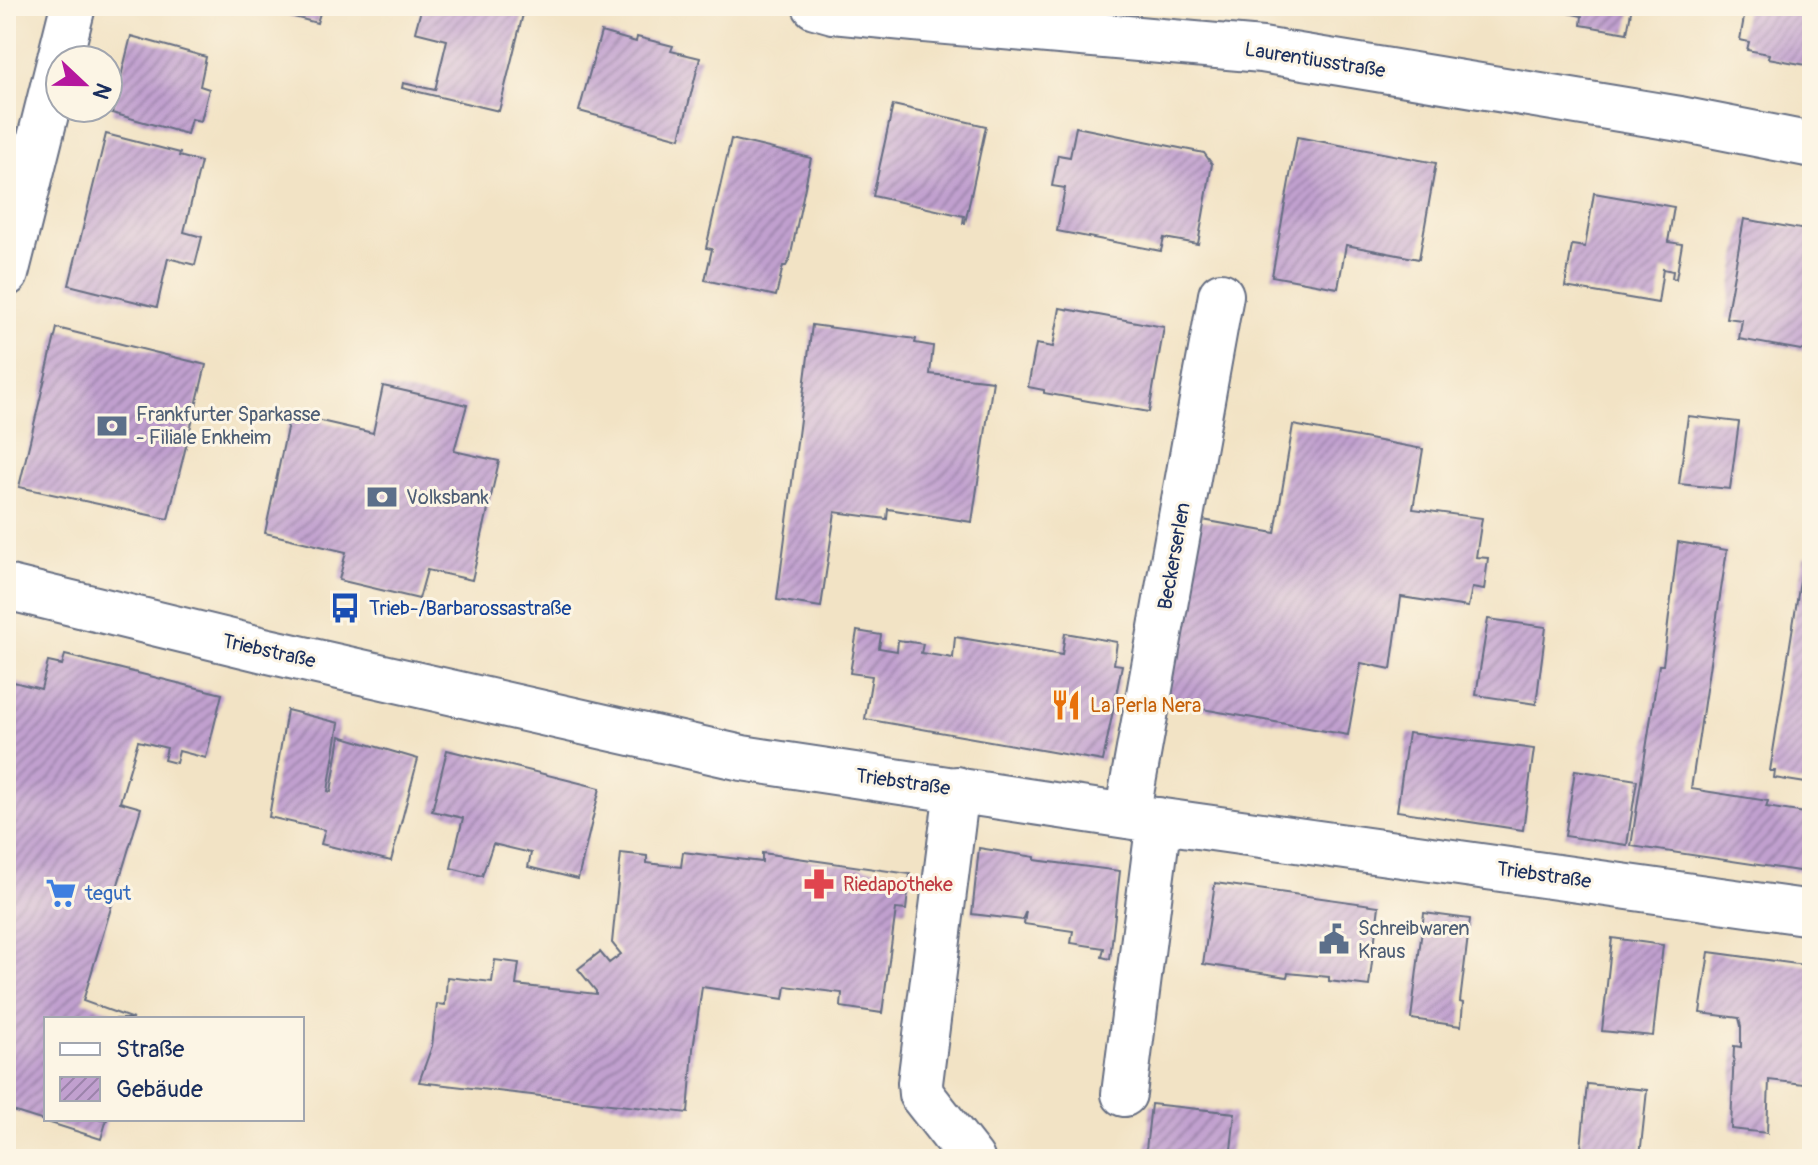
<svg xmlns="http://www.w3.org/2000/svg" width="1818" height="1165" viewBox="0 0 1818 1165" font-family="Pangolin,sans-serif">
	<defs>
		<pattern id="building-hatch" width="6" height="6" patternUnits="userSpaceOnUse" patternTransform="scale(2)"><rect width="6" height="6" fill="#c1a0cf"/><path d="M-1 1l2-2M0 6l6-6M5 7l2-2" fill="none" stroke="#9c83ab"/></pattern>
	</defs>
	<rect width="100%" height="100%" fill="#fcf5e5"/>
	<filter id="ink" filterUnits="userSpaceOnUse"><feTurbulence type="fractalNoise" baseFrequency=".0125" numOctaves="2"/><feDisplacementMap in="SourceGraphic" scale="16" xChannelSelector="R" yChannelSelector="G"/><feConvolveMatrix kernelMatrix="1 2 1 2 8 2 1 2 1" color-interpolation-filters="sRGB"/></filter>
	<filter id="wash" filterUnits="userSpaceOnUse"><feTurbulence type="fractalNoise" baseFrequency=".006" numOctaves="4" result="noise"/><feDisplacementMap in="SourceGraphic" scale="32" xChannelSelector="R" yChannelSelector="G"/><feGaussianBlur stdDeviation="1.8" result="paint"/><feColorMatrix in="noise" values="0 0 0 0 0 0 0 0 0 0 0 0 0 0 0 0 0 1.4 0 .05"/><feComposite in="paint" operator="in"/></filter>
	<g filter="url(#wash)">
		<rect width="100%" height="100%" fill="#f2e3c5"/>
		<g id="blocks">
			<path fill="url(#building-hatch)" d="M252,6H322L317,23Z
				M422,6H525L499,111L402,88L403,83L435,90L447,40L415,32Z
				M1431,6H1464L1463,13Z
				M1535,6H1632L1627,33L1581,25L1582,16Z
				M1746,6H1812V66L1768,58L1769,54L1747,50L1749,42L1740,40Z
				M601,32L636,42L637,37L673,46L671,51L700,58L680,138L579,111Z
				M131,36L206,57L200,86L209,89L201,121L191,119L187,134L112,113Z
				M893,105L986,126L965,223H963L964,216L873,196Z
				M1076,127L1204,153L1212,164L1198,244L1164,238L1161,251L1057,231L1065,188L1052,186L1058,155L1070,157Z
				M106,134L180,153L179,156L201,162L184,232L202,237L195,265L168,258L157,307L69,285Z
				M1297,137L1436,163L1419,259L1346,245L1338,288L1272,276Z
				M731,139L811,158L790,259L786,266H783L776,296L705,280L712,249L706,248Z
				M1594,193L1674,207L1668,242L1682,244L1676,279L1672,278L1673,271L1663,269L1658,303L1565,287L1572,245L1585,247Z
				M1744,219L1812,231V352L1739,339L1742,320L1726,318Z
				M1060,308L1164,327L1149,412L1044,393V390L1028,387L1036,344L1053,347Z
				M812,325L916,339L915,343L933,346L930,374L993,381L972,522L888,509L887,519L835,512L821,607L777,600Z
				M57,328L206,365L168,519L19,487Z
				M383,386L467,405L454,451L499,461L472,580L427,570L419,599L339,580L346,552L265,533L290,414L373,433Z
				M1688,416L1739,422L1730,489L1679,484Z
				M1293,425L1423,449L1413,509L1482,518L1476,557L1488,558L1484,590L1472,588L1468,607L1401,597L1391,669L1361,663L1348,735L1163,702L1197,519L1275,533Z
				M1678,542L1727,550L1691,789L1768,801L1766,807L1812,814V873L1631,846L1659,665H1663Z
				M1804,556L1812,557V784L1774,778L1775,771H1770Z
				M1488,619L1546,627L1536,704L1476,695Z
				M857,631L881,635L879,648L897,651L898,640L923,644L921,653L953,658L955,637L1062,655L1065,633L1117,642L1114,664L1122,665L1103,761L865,719L872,676L850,673Z
				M65,655L222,694L206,758L179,751L176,763L164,760L167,748L138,741L120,802L141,808L83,1001L133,1019H46V1119H107L101,1139L6,1109V680L41,689L48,662L62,665Z
				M287,710L339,723L328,791L331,792L340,736L418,759L391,861L321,844L325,830L269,817Z
				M1408,733L1534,749L1523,830L1397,811Z
				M447,750L600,788L578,879L528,867L531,853L493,844L482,876L451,868L463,818L432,811Z
				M1575,770L1637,780L1627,845L1565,836Z
				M979,848L1035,857V860L1120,871L1110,959L1102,957L1104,948L1071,943L1073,931L1024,924L1026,911L1022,920L972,914Z
				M683,852L762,862V853L910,874L906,910L896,909L882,1013L841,1007L842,993L786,986L784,999L702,987L693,1049L688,1113L419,1082L432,1046L437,1004L445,1005L447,977L492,982L495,960L519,963L516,985L596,994V991L578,969L600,952L609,963L621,954L612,943L621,853L647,856V863L681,867Z
				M1215,883L1379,906L1369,986L1329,981V977L1288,973L1287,977L1203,964Z
				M1424,913L1470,919L1460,1002L1463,1003L1461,1026L1411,1019Z
				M1612,938L1663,945L1653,1036L1602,1031Z
				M1709,952L1812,966V1085L1769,1080L1767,1133L1731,1129L1734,1046L1741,1047V1026L1739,1018L1700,1013Z
				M1587,1084L1647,1090L1640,1156L1581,1149Z
				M1151,1104L1235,1113L1230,1159H1145Z"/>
		</g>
	</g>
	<g filter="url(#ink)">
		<use href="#blocks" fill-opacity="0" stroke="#666e82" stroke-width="2"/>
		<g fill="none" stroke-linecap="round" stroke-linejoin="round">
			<g stroke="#666e82" stroke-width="48">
				<path id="minor" d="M815,6L833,11L925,20L1262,50L1680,119L1812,145
					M6,274L73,6
					M6,587L264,650L742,758L1127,816L1812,913
					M957,789L920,1083L921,1094L972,1159
					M1127,816L1221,295
					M1124,1094L1159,820"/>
			</g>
			<use href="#minor" stroke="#fff" stroke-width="44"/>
		</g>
	</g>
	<defs>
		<g id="bank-bare" transform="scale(2.4)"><path d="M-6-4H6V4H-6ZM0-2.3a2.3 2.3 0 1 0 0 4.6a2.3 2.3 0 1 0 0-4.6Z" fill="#5c6f8a" stroke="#fcf5e5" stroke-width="2.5" paint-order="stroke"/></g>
		<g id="bus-bare" transform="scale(2.4)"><path d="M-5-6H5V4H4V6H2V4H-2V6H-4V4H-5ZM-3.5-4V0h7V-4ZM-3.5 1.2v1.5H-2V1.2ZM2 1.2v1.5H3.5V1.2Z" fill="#1a4fb4" stroke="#fcf5e5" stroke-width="2.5" paint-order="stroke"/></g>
		<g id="restaurant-bare" transform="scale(2.4)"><path d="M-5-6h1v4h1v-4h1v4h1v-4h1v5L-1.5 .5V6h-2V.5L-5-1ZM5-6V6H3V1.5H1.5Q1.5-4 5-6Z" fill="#e8710a" stroke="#fcf5e5" stroke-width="2.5" paint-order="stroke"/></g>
		<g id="pharmacy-bare" transform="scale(2.4)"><path d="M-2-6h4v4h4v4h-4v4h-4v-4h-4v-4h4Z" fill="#e0444e" stroke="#fcf5e5" stroke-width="2.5" paint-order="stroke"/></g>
		<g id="supermarket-bare" transform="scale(2.4)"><path d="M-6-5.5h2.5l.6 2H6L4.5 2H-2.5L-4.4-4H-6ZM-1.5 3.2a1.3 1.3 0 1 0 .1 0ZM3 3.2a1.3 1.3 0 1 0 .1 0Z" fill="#3f7fe0" stroke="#fcf5e5" stroke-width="2.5" paint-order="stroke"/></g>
		<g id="civic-bare" transform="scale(2.4)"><path d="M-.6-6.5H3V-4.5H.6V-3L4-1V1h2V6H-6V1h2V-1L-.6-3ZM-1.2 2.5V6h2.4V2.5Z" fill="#5c6f8a" stroke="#fcf5e5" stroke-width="2.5" paint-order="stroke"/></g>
	</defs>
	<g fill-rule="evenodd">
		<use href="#bank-bare" x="112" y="426"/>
		<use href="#bank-bare" x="382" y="497"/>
		<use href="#bus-bare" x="345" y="608"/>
		<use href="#restaurant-bare" x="1066" y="705"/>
		<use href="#pharmacy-bare" x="819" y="884"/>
		<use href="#supermarket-bare" x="61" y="893"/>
		<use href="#civic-bare" x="1334" y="939"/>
	</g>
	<g text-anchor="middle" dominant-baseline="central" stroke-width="6" stroke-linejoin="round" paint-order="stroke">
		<g font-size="20" fill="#1b2f5e" stroke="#fcf5e5">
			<text transform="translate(1315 60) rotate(9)">Laurentiusstraße</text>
			<text transform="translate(1174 556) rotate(-80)">Beckerserlen</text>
			<text transform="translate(269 651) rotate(13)">Triebstraße</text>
			<text transform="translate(903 782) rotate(8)">Triebstraße</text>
			<text transform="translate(1544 875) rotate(8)">Triebstraße</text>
		</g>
		<g font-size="20" fill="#4e5e75" stroke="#fcf5e5" text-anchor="start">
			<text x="136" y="414">Frankfurter Sparkasse<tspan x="136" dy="23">- Filiale Enkheim</tspan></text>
			<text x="406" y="497">Volksbank</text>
			<text x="1358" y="928">Schreibwaren<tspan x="1358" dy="23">Kraus</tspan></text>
		</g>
		<g font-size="20" fill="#164399" stroke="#fcf5e5" text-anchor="start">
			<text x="369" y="608">Trieb-/Barbarossastraße</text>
		</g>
		<g font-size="20" fill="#c56008" stroke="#fcf5e5" text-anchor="start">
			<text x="1090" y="705">La Perla Nera</text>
		</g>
		<g font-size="20" fill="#be3a42" stroke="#fcf5e5" text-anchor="start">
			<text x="843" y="884">Riedapotheke</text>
		</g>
		<g font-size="20" fill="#366cbe" stroke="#fcf5e5" text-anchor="start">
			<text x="85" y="893">tegut</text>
		</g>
	</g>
	<rect width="1818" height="1165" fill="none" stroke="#fcf5e5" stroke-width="32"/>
	<rect x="44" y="1017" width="260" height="104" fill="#fcf5e5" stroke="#a2a6af" stroke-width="2"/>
	<rect x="60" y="1043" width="40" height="12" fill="#ffffff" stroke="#a2a6af" stroke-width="2"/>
	<text x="116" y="1057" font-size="24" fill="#1b2f5e">Straße</text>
	<rect x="60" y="1077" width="40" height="24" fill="url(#building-hatch)" stroke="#a2a6af" stroke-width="2"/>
	<text x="116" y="1097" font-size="24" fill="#1b2f5e">Gebäude</text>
	<g transform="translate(84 84) rotate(112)"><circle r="38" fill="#fcf5e5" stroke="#a2a6af" stroke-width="2"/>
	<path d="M0-6L14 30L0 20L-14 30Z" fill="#b5179e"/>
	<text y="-12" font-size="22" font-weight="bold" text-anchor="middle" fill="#1b2f5e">N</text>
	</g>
</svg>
